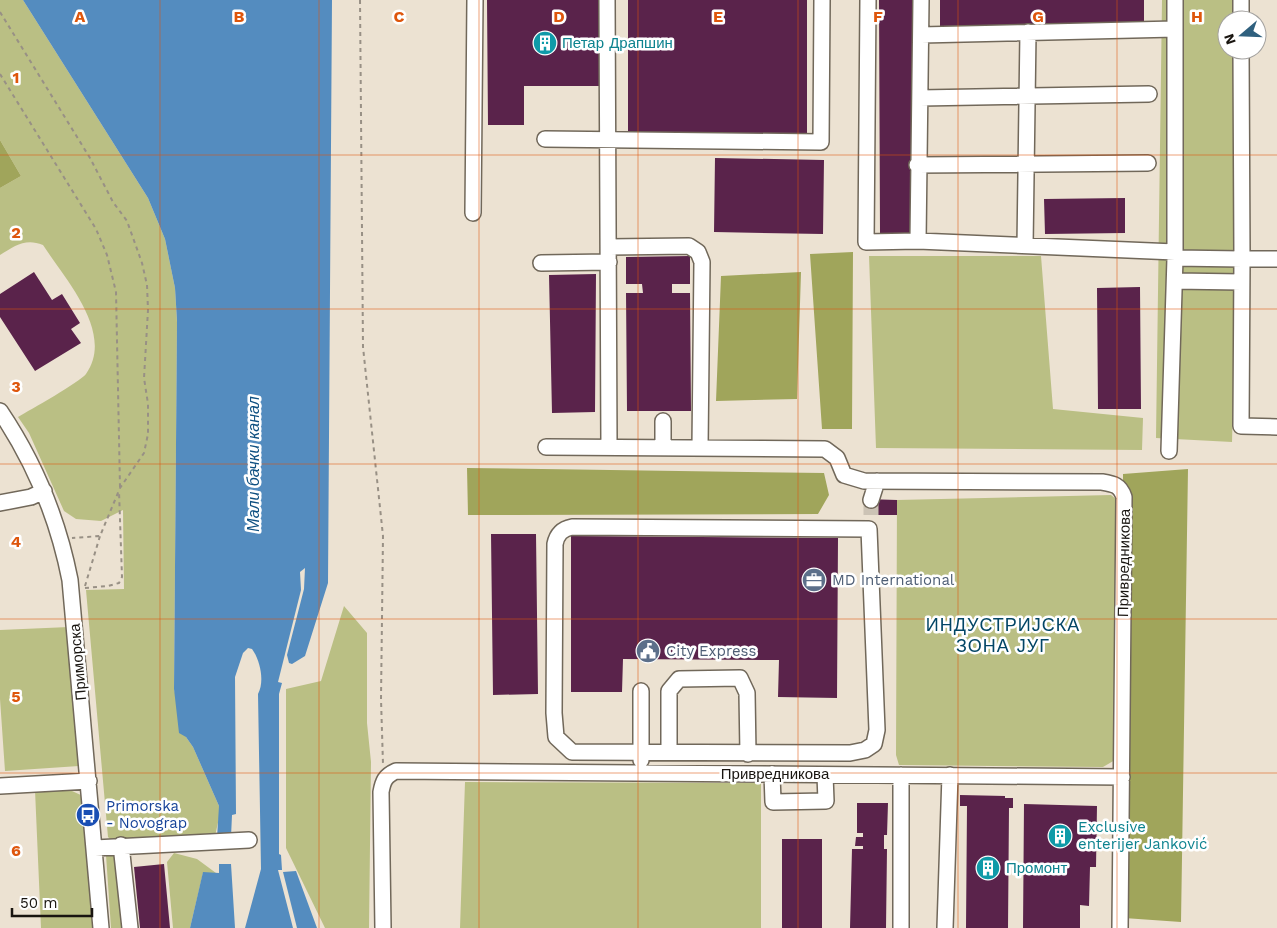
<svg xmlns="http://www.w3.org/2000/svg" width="1277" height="928" viewBox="0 0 1277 928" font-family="'Work Sans',sans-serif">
	<rect width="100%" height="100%" fill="#ece2d2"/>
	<path fill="#babf84" d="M0,0H23L148,198L165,239L175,288L177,322L174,689L186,737L193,747L219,806V818L215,836L111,840L108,837L86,590L124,589L123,510L101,521L76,519L64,511L29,433L18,417C30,410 80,382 86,374C115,333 65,279 43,245C25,238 15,246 0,255V188L21,176L0,140Z
		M1162,0H1234V20H1227V50H1234V362L1232,442L1156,438Z
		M869,256H1041L1053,409L1143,418L1142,450L876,448Z
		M1111,495L1117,500L1115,760L1103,767L899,765L896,755L897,500Z
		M344,606L367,633V723L371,762L369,928H325L286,848V689L321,681Z
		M69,627L79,766L5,771L0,699V630Z
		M465,782L761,783V928H460Z
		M35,790L72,791L83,796L94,928H41Z
		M116,852L125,928H111L106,855Z
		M174,853L197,859L216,873H203L190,928H173L167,862Z"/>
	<path fill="#a0a55b" d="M0,140L21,176L0,188Z
		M853,252L852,429H822L810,254Z
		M801,272L797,399L716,401L721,276Z
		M467,468L824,473L829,495L818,514L468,515Z
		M1188,469L1181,922L1124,918L1123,474Z"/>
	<path fill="#548cbf" d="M23,0H332L328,583L305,656L292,664L289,663L287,655L304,589L305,568L300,572L301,590L278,682L282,683L279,694V854L281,855L282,870H278L293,928H245L261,869L258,694C265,681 260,660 252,649L248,648L243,653L235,677L236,814L232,815L231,837L217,838L219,806L193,747L186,737L179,733L174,689L177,321L175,288L165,239L148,198Z
		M219,864H231L235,928H190L203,872L219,873Z
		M296,871L317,928H297L283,872Z"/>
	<path fill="#5a234b" d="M487,0H601L602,86H524V125H488Z
		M628,0H807V134H628Z
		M879,0H916L917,234H880Z
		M940,0H1144V24L940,26Z
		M715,158L824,160L823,234L714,232Z
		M1125,198V233L1045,234L1044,199Z
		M690,256V284H672V293H690L691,411H627L626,293H643L642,284H626V257Z
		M34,272L52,300L62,294L80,323L71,329L81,343L35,371L0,317V294Z
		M596,274L595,412L552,413L549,275Z
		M1140,287L1141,409H1098L1097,288Z
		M866,499L897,500V515H866Z
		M491,534H536L538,694L493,695Z
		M571,536L838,538L837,698L778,697L779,660L623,659L622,692H571Z
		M960,795L1005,796V798H1013V808H1009L1008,928H966L967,806H960Z
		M857,803H888L887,835H884V849H887L886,928H850L852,849H863V846H855L856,837H863V833H857Z
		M1024,804L1097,806L1096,867H1090L1089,906L1080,905V928H1023Z
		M782,839H822V928H782Z
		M164,864L170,928H140L134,867Z"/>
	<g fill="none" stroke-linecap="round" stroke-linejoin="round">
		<path stroke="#ccc3b5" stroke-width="15" stroke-dasharray="15 8" stroke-linecap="butt" d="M871,500V515"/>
		<g stroke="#71685a" stroke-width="18">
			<path id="minor" d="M607,0L609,446
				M868,0L866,242L918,241
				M921,0L918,241L1175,252
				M1175,0V258L1242,259L1241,50
				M1241,20V0
				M921,35L1175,29
				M920,98L1149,94
				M545,139L821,142L822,0
				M917,165L1148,163
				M473,213L475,0
				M1025,246L1028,32
				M609,247L689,246L698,252L702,262L700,447
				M1277,259H1242L1241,426L1277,427
				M541,263L609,262
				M1175,281L1241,282
				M0,411C35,463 58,519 70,580L101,928
				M663,446V421
				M546,447L825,449L837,458L844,475L864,481L1102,482C1114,484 1120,485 1124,497L1120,928
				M1169,451L1175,258
				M871,500L877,481
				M0,503L31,497L44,491
				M572,527L869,529L877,730L874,744L865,750L850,753L572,752L556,737L554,713L555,544C557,534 562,529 572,527Z
				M669,752V691L679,679L740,678L747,693L748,754
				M641,760V691
				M772,774L773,802L826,801L825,775
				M0,786L89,781
				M121,845L130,928
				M95,848L249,840
				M383,928L381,792C383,781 385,776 396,771L1122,777
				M901,928V775
				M945,928L950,775"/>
		</g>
		<path stroke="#989085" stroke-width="2" stroke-dasharray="4 4" stroke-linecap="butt" d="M360,0L363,347L383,536L381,699L383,764
			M0,12L90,158L113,202L127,221L142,263L147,285L148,310L144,378L148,404V434L144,453L120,488L100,536L72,538
			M0,74L96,229L107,255L116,292L120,487
			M85,586L100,536
			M85,588L108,586L119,583L122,577L119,491"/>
		<use href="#minor" stroke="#fff" stroke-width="15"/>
	</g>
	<path fill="none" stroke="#de560c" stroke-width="1" stroke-opacity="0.55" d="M160,0V928M319,0V928M479,0V928M638,0V928M798,0V928M958,0V928M1117,0V928M0,155H1277M0,309H1277M0,464H1277M0,619H1277M0,773H1277"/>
	<defs>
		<g id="building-disc" transform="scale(1.25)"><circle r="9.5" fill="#0f9aa8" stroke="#fff"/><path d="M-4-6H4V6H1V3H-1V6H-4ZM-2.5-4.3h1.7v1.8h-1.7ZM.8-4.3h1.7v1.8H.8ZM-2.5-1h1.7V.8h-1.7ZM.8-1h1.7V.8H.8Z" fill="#fff"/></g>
		<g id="office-disc" transform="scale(1.25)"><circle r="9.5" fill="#5c6f8a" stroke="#fff"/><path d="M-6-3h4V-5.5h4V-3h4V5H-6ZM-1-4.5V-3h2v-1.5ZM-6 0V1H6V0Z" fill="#fff"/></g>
		<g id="civic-disc" transform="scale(1.25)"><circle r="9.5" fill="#5c6f8a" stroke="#fff"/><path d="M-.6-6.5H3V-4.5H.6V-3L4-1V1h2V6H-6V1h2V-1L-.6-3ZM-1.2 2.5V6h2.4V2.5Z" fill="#fff"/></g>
		<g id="bus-disc" transform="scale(1.25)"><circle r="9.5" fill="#1a4fb4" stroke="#fff"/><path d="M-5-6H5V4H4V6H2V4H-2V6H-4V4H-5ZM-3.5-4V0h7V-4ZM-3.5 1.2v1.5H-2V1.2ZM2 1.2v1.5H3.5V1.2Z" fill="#fff"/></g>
	</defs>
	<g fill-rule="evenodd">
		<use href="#building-disc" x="545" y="43"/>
		<use href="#office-disc" x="814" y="580"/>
		<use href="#civic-disc" x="648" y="651"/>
		<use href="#bus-disc" x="88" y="815"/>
		<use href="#building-disc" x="1060" y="836"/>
		<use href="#building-disc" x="988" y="868"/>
	</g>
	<g text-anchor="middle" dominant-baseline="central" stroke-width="5" stroke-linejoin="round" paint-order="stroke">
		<g font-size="15" fill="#0d838f" stroke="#fff" text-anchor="start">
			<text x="562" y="43">Петар Драпшин</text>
			<text x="1078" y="827">Exclusive<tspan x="1078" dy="17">enterijer Janković</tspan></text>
			<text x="1006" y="868">Промонт</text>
		</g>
		<g font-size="15" fill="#191510" stroke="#fff">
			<text transform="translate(1124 563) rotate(-89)">Привредникова</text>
			<text transform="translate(78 662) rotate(-95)">Приморска</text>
			<text x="775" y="774">Привредникова</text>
		</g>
		<g font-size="15" fill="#4e5e75" stroke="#fff" text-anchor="start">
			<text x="832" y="580">MD International</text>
			<text x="666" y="651">City Express</text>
		</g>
		<g font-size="15" fill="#164399" stroke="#fff" text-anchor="start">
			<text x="106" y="806">Primorska<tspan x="106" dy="17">- Novograp</tspan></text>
		</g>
		<g font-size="16" font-style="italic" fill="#0f5081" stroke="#fff">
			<text transform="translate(253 464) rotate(-90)">Мали бачки канал</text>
		</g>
		<g font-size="18" letter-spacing="1" fill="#024565" stroke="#fff">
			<text x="1003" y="624">ИНДУСТРИЈСКА<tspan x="1003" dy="21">ЗОНА ЈУГ</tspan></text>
		</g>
	</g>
	<g font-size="16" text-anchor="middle" font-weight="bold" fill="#de560c" stroke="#fff" stroke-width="5" stroke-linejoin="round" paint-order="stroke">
		<text x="80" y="22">A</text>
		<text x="239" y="22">B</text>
		<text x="399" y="22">C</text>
		<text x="559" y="22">D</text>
		<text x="718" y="22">E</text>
		<text x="878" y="22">F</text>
		<text x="1038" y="22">G</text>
		<text x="1197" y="22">H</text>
		<text x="16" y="83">1</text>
		<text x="16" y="238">2</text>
		<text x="16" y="392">3</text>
		<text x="16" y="547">4</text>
		<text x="16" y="702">5</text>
		<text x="16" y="856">6</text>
	</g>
	<g transform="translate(1242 35) rotate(251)"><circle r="24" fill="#ffffff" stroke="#a3a19f"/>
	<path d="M0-4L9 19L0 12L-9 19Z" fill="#2f607e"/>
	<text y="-8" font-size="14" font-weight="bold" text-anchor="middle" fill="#191510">N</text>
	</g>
	<path d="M12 908v8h80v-8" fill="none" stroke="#191510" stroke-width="2.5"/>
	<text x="20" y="908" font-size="15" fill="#191510" stroke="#ffffff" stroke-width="4" paint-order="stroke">50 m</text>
</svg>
